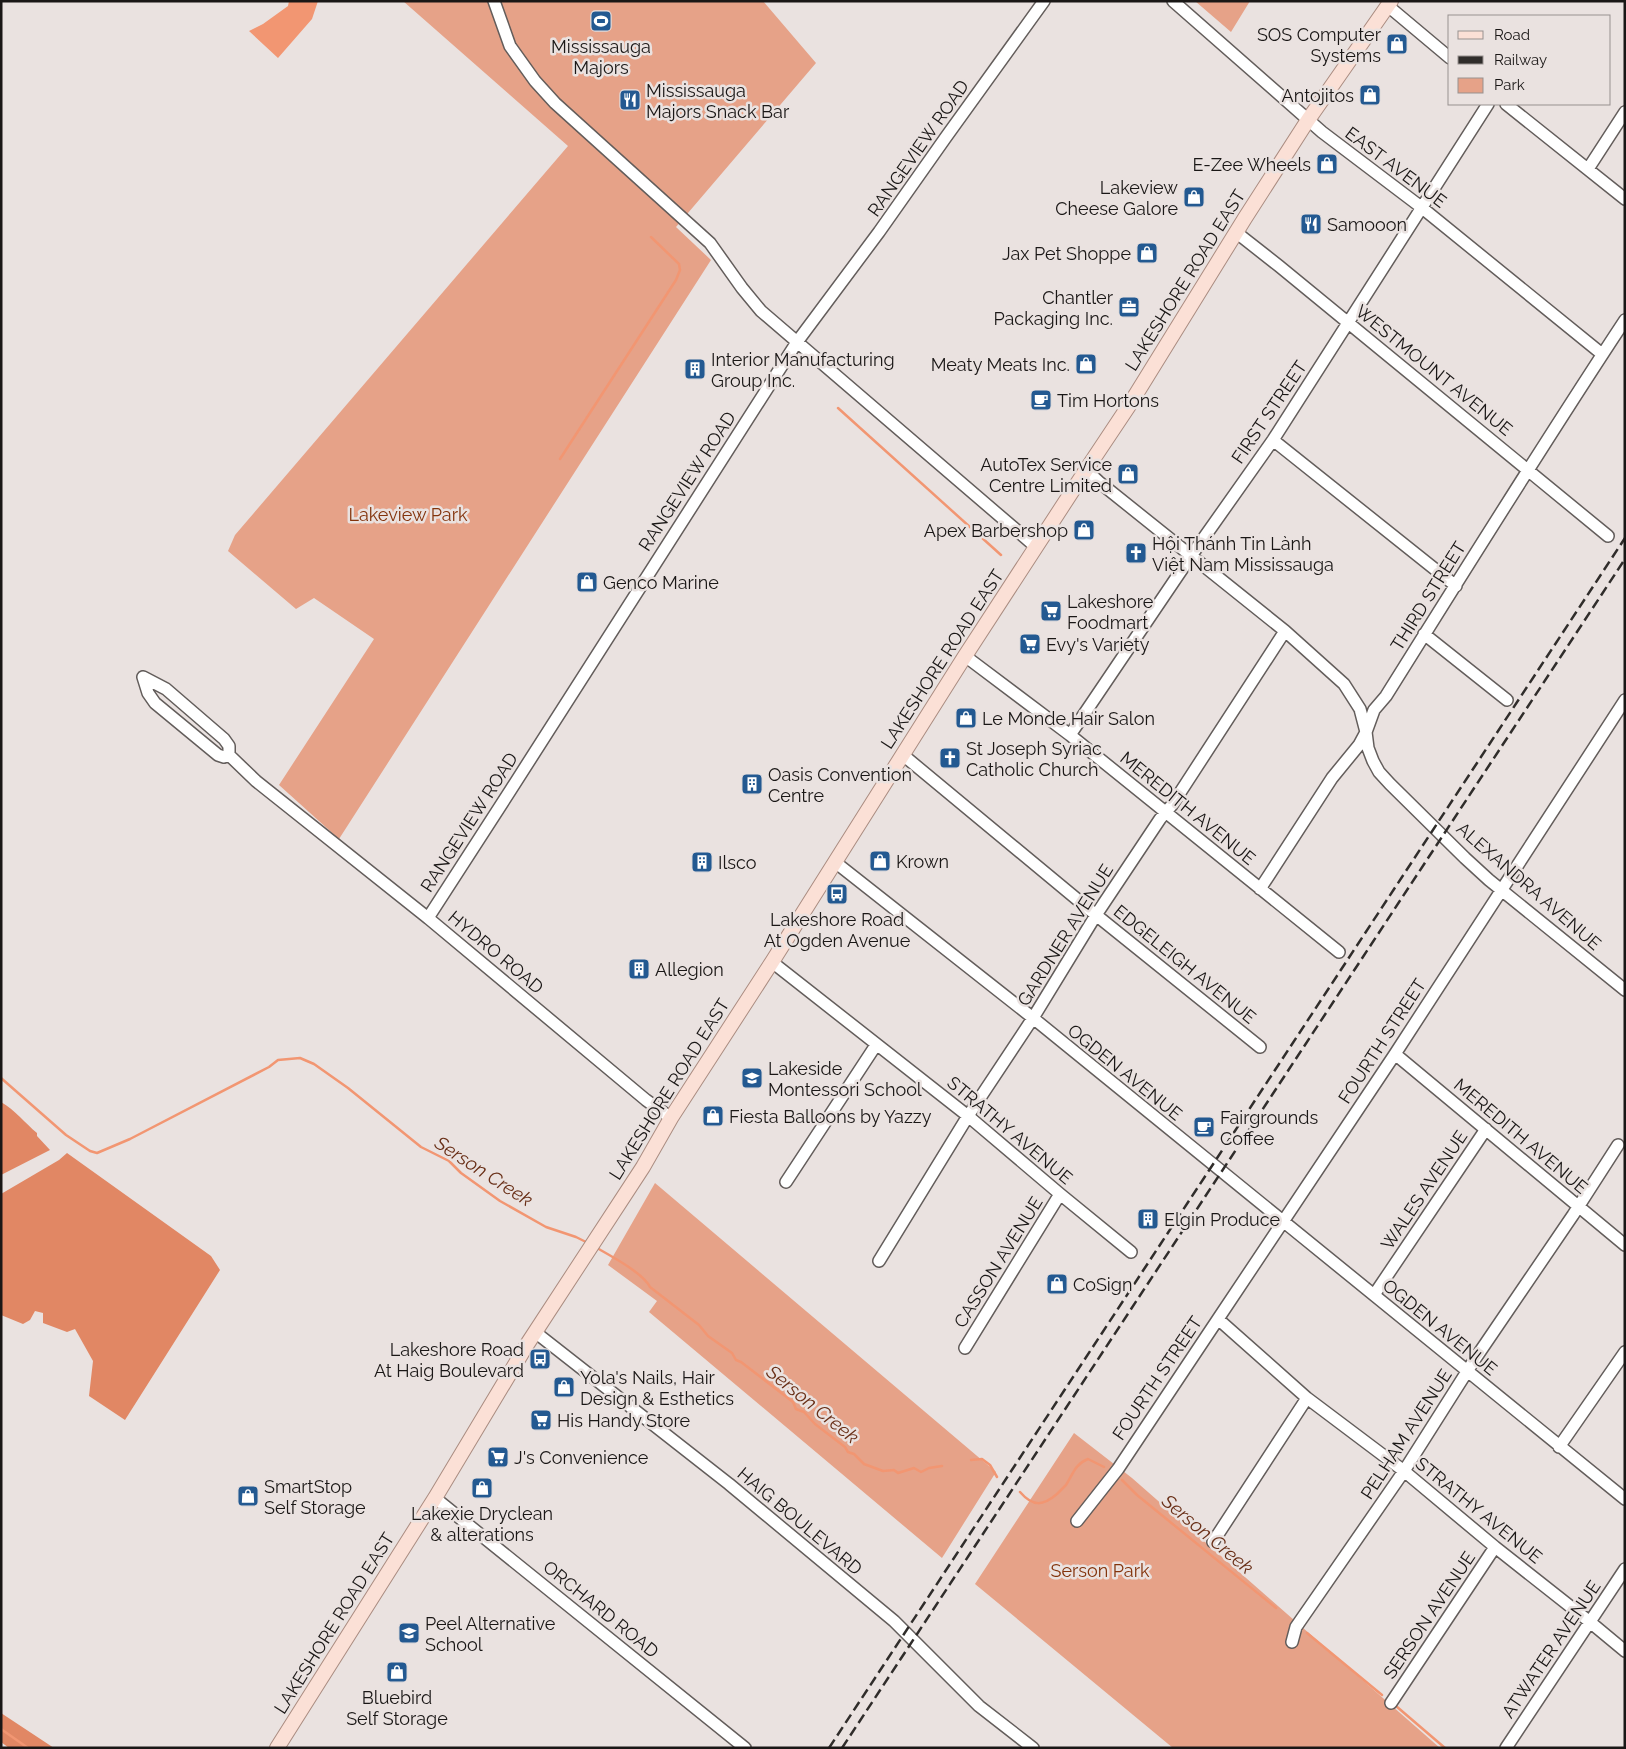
<svg xmlns="http://www.w3.org/2000/svg" width="1626" height="1749" viewBox="0 0 1626 1749" font-family="Raleway,sans-serif">
	<rect width="100%" height="100%" fill="#eae2e0"/>
	<path fill="#e6a288" d="M403,1H763L816,63L676,227L711,260L339,839L279,785L374,639L314,598L296,609L228,551L235,535L568,146Z
		M1195,1H1250L1231,32Z
		M655,1183L996,1472L942,1558L649,1312L657,1301L608,1265Z
		M1074,1433L1132,1478L1440,1748H1173L975,1584Z"/>
	<path fill="#e18764" d="M1,1102C15,1110 25,1123 37,1133V1136L50,1150L1,1175Z
		M67,1153L211,1256L220,1270L125,1420L89,1396L93,1361L75,1329L67,1332L43,1323V1313L35,1311L30,1320L23,1324L1,1315V1194L59,1160Z
		M1,1713L54,1748H9L1,1742Z"/>
	<path fill="#f29672" d="M289,1H318L312,19L278,58L249,31L263,24L288,6Z"/>
	<g fill="none" stroke-linecap="round" stroke-linejoin="round">
		<path stroke="#f29672" stroke-width="2.5" d="M838,408L1001,555
			M560,459L676,280L680,270L679,264L651,237
			M1,1078L66,1135L90,1151L97,1153L130,1139L269,1067L278,1060L300,1058L314,1064L348,1088L421,1147L449,1161L461,1173L500,1201L546,1227L576,1237L588,1243
			M597,1248C611,1256 643,1273 650,1287L699,1325L708,1336L732,1353L736,1360L741,1362L793,1402L796,1409L804,1412L815,1424L845,1447L848,1452L854,1454L864,1464L883,1471L894,1470L898,1473L914,1468L921,1472L929,1468L942,1466
			M971,1460L982,1459L990,1465L997,1477
			M1122,1480L1137,1495L1276,1608
			M1020,1492C1033,1507 1043,1506 1057,1494C1060,1491 1063,1488 1066,1485C1073,1474 1075,1464 1088,1459L1104,1467
			M1307,1633L1382,1695
			M1396,1706L1445,1748
			M1,1729L28,1748"/>
		<g stroke="#635d5b" stroke-width="14">
			<path id="minor" d="M494,1L510,46L535,81L555,103L710,243L742,288L761,311L1036,547
				M1173,1L1322,132L1421,207L1602,354
				M1388,6L1450,58
				M1506,104L1625,199
				M1588,169L1625,112
				M1237,233L1279,266L1608,536
				M1273,440L1456,586
				M1086,470L1099,482L1285,631L1344,684L1360,709L1366,732L1368,748L1373,761L1379,772L1390,784L1465,858L1489,880L1625,990
				M1424,634L1507,700
				M965,656L1070,735L1339,952
				M143,677L148,693L155,703L218,755L224,757L229,755
				M143,677L166,689L224,739L229,746V755
				M1070,735L1191,556L1273,440L1488,104
				M229,755L256,781L428,918L646,1100L671,1118
				M903,755L1096,915L1260,1047
				M835,862L1033,1018L1625,1499
				M1260,889L1332,778L1359,745L1366,732L1374,710L1386,696C1465,570 1543,444 1625,320
				M428,918L510,791L797,342L879,232L946,137L1044,1
				M772,962L968,1116L1060,1194L1131,1252
				M1395,1054L1625,1245
				M786,1182L876,1045
				M879,1261L968,1116L1033,1018L1096,915L1160,819L1172,805L1285,631
				M1374,1295L1486,1129
				M1218,1319L1307,1398L1404,1471L1495,1547L1590,1622L1625,1651
				M535,1332L729,1484L894,1621L979,1706L1033,1748
				M965,1348L1060,1194
				M1559,1447L1625,1352
				M435,1498L745,1748
				M1077,1521L1118,1469L1218,1319L1395,1054L1625,700
				M1213,1542L1307,1398
				M1292,1642L1296,1627L1404,1471L1475,1359L1573,1215L1618,1145
				M1391,1703L1495,1547
				M1506,1748L1625,1569"/>
		</g>
		<g stroke="#aa8c81" stroke-width="16">
			<path id="major" d="M277,1748L435,1498L528,1343L643,1167L671,1118L772,962L965,656L1086,470L1130,404L1245,218L1308,120L1391,1"/>
		</g>
		<use href="#minor" stroke="#fff" stroke-width="11"/>
		<use href="#major" stroke="#fbe0d6" stroke-width="14"/>
		<path stroke="#302d2b" stroke-width="2.5" stroke-dasharray="10 5" stroke-linecap="butt" d="M829,1748L1625,538
			M842,1748L1625,559"/>
	</g>
	<defs>
		<g id="stadium-square" transform="scale(1.125)"><rect x="-9" y="-9" width="18" height="18" rx="4" fill="#235991" stroke="#eae2e0"/><path d="M0-5a6.5 5 0 1 0 0 10a6.5 5 0 1 0 0-10ZM-3.5-1.8h7v3.6h-7Z" fill="#fff"/></g>
		<g id="shop-square" transform="scale(1.125)"><rect x="-9" y="-9" width="18" height="18" rx="4" fill="#235991" stroke="#eae2e0"/><path d="M-5-2.5h2.3a2.7 3.5 0 0 1 5.4 0H5L5.5 6h-11ZM-1.5-2.5h3a1.5 2.3 0 0 0-3 0Z" fill="#fff"/></g>
		<g id="restaurant-square" transform="scale(1.125)"><rect x="-9" y="-9" width="18" height="18" rx="4" fill="#235991" stroke="#eae2e0"/><path d="M-5-6h1v4h1v-4h1v4h1v-4h1v5L-1.5 .5V6h-2V.5L-5-1ZM5-6V6H3V1.5H1.5Q1.5-4 5-6Z" fill="#fff"/></g>
		<g id="office-square" transform="scale(1.125)"><rect x="-9" y="-9" width="18" height="18" rx="4" fill="#235991" stroke="#eae2e0"/><path d="M-6-3h4V-5.5h4V-3h4V5H-6ZM-1-4.5V-3h2v-1.5ZM-6 0V1H6V0Z" fill="#fff"/></g>
		<g id="building-square" transform="scale(1.125)"><rect x="-9" y="-9" width="18" height="18" rx="4" fill="#235991" stroke="#eae2e0"/><path d="M-4-6H4V6H1V3H-1V6H-4ZM-2.5-4.3h1.7v1.8h-1.7ZM.8-4.3h1.7v1.8H.8ZM-2.5-1h1.7V.8h-1.7ZM.8-1h1.7V.8H.8Z" fill="#fff"/></g>
		<g id="cafe-square" transform="scale(1.125)"><rect x="-9" y="-9" width="18" height="18" rx="4" fill="#235991" stroke="#eae2e0"/><path d="M-5.5-4.5H6V0H3Q3 3.5 0 3.5H-2.5Q-5.5 3.5-5.5 0ZM3-3.2v2h1.7v-2ZM-6 4.5H4V6H-6Z" fill="#fff"/></g>
		<g id="church-square" transform="scale(1.125)"><rect x="-9" y="-9" width="18" height="18" rx="4" fill="#235991" stroke="#eae2e0"/><path d="M-1.2-6h2.4v3.5h3.3v2.4h-3.3V6h-2.4V-.1h-3.3v-2.4h3.3Z" fill="#fff"/></g>
		<g id="supermarket-square" transform="scale(1.125)"><rect x="-9" y="-9" width="18" height="18" rx="4" fill="#235991" stroke="#eae2e0"/><path d="M-6-5.5h2.5l.6 2H6L4.5 2H-2.5L-4.4-4H-6ZM-1.5 3.2a1.3 1.3 0 1 0 .1 0ZM3 3.2a1.3 1.3 0 1 0 .1 0Z" fill="#fff"/></g>
		<g id="bus-square" transform="scale(1.125)"><rect x="-9" y="-9" width="18" height="18" rx="4" fill="#235991" stroke="#eae2e0"/><path d="M-5-6H5V4H4V6H2V4H-2V6H-4V4H-5ZM-3.5-4V0h7V-4ZM-3.5 1.2v1.5H-2V1.2ZM2 1.2v1.5H3.5V1.2Z" fill="#fff"/></g>
		<g id="school-square" transform="scale(1.125)"><rect x="-9" y="-9" width="18" height="18" rx="4" fill="#235991" stroke="#eae2e0"/><path d="M0-5L7-2L0 1L-7-2ZM-4 1L0 2.5L4 1V4Q0 6-4 4Z" fill="#fff"/></g>
	</defs>
	<g fill-rule="evenodd">
		<use href="#stadium-square" x="601" y="21"/>
		<use href="#shop-square" x="1397" y="44"/>
		<use href="#shop-square" x="1370" y="95"/>
		<use href="#restaurant-square" x="630" y="100"/>
		<use href="#shop-square" x="1327" y="164"/>
		<use href="#shop-square" x="1194" y="197"/>
		<use href="#restaurant-square" x="1311" y="224"/>
		<use href="#shop-square" x="1147" y="253"/>
		<use href="#office-square" x="1129" y="307"/>
		<use href="#shop-square" x="1086" y="364"/>
		<use href="#building-square" x="695" y="369"/>
		<use href="#cafe-square" x="1041" y="400"/>
		<use href="#shop-square" x="1128" y="474"/>
		<use href="#shop-square" x="1084" y="530"/>
		<use href="#church-square" x="1136" y="553"/>
		<use href="#shop-square" x="587" y="582"/>
		<use href="#supermarket-square" x="1051" y="611"/>
		<use href="#supermarket-square" x="1030" y="644"/>
		<use href="#shop-square" x="966" y="718"/>
		<use href="#church-square" x="950" y="758"/>
		<use href="#building-square" x="752" y="784"/>
		<use href="#shop-square" x="880" y="861"/>
		<use href="#building-square" x="702" y="862"/>
		<use href="#bus-square" x="837" y="894"/>
		<use href="#building-square" x="639" y="969"/>
		<use href="#school-square" x="752" y="1078"/>
		<use href="#shop-square" x="713" y="1116"/>
		<use href="#cafe-square" x="1204" y="1127"/>
		<use href="#building-square" x="1148" y="1219"/>
		<use href="#shop-square" x="1057" y="1284"/>
		<use href="#bus-square" x="540" y="1359"/>
		<use href="#shop-square" x="564" y="1387"/>
		<use href="#supermarket-square" x="541" y="1420"/>
		<use href="#supermarket-square" x="498" y="1457"/>
		<use href="#shop-square" x="482" y="1488"/>
		<use href="#shop-square" x="248" y="1496"/>
		<use href="#school-square" x="409" y="1633"/>
		<use href="#shop-square" x="397" y="1672"/>
	</g>
	<g text-anchor="middle" dominant-baseline="central" stroke-width="5" stroke-linejoin="round" paint-order="stroke">
		<g font-size="18" fill="#1a1716" stroke="#eae2e0" text-anchor="start">
			<text x="1381" y="34" text-anchor="end">SOS Computer<tspan x="1381" dy="21">Systems</tspan></text>
			<text x="601" y="46" text-anchor="middle">Mississauga<tspan x="601" dy="21">Majors</tspan></text>
			<text x="646" y="90">Mississauga<tspan x="646" dy="21">Majors Snack Bar</tspan></text>
			<text x="1354" y="95" text-anchor="end">Antojitos</text>
			<text x="1311" y="164" text-anchor="end">E-Zee Wheels</text>
			<text x="1178" y="187" text-anchor="end">Lakeview<tspan x="1178" dy="21">Cheese Galore</tspan></text>
			<text x="1327" y="224">Samooon</text>
			<text x="1131" y="253" text-anchor="end">Jax Pet Shoppe</text>
			<text x="1113" y="297" text-anchor="end">Chantler<tspan x="1113" dy="21">Packaging Inc.</tspan></text>
			<text x="711" y="359">Interior Manufacturing<tspan x="711" dy="21">Group Inc.</tspan></text>
			<text x="1070" y="364" text-anchor="end">Meaty Meats Inc.</text>
			<text x="1057" y="400">Tim Hortons</text>
			<text x="1112" y="464" text-anchor="end">AutoTex Service<tspan x="1112" dy="21">Centre Limited</tspan></text>
			<text x="1068" y="530" text-anchor="end">Apex Barbershop</text>
			<text x="1152" y="543">Hội Thánh Tin Lành<tspan x="1152" dy="21">Việt Nam Mississauga</tspan></text>
			<text x="603" y="582">Genco Marine</text>
			<text x="1067" y="601">Lakeshore<tspan x="1067" dy="21">Foodmart</tspan></text>
			<text x="1046" y="644">Evy's Variety</text>
			<text x="982" y="718">Le Monde Hair Salon</text>
			<text x="966" y="748">St Joseph Syriac<tspan x="966" dy="21">Catholic Church</tspan></text>
			<text x="768" y="774">Oasis Convention<tspan x="768" dy="21">Centre</tspan></text>
			<text x="896" y="861">Krown</text>
			<text x="718" y="862">Ilsco</text>
			<text x="837" y="919" text-anchor="middle">Lakeshore Road<tspan x="837" dy="21">At Ogden Avenue</tspan></text>
			<text x="655" y="969">Allegion</text>
			<text x="768" y="1068">Lakeside<tspan x="768" dy="21">Montessori School</tspan></text>
			<text x="729" y="1116">Fiesta Balloons by Yazzy</text>
			<text x="1220" y="1117">Fairgrounds<tspan x="1220" dy="21">Coffee</tspan></text>
			<text x="1164" y="1219">Elgin Produce</text>
			<text x="1073" y="1284">CoSign</text>
			<text x="524" y="1349" text-anchor="end">Lakeshore Road<tspan x="524" dy="21">At Haig Boulevard</tspan></text>
			<text x="580" y="1377">Yola's Nails, Hair<tspan x="580" dy="21">Design &amp; Esthetics</tspan></text>
			<text x="557" y="1420">His Handy Store</text>
			<text x="514" y="1457">J's Convenience</text>
			<text x="264" y="1486">SmartStop<tspan x="264" dy="21">Self Storage</tspan></text>
			<text x="482" y="1513" text-anchor="middle">Lakexie Dryclean<tspan x="482" dy="21">&amp; alterations</tspan></text>
			<text x="425" y="1623">Peel Alternative<tspan x="425" dy="21">School</tspan></text>
			<text x="397" y="1697" text-anchor="middle">Bluebird<tspan x="397" dy="21">Self Storage</tspan></text>
		</g>
		<g font-size="18" fill="#1a1716" stroke="#eae2e0">
			<text transform="translate(918 148) rotate(-55)">RANGEVIEW ROAD</text>
			<text transform="translate(1396 167) rotate(37)">EAST AVENUE</text>
			<text transform="translate(1185 280) rotate(-58)">LAKESHORE ROAD EAST</text>
			<text transform="translate(1434 370) rotate(39)">WESTMOUNT AVENUE</text>
			<text transform="translate(1269 412) rotate(-56)">FIRST STREET</text>
			<text transform="translate(687 481) rotate(-57)">RANGEVIEW ROAD</text>
			<text transform="translate(1428 596) rotate(-58)">THIRD STREET</text>
			<text transform="translate(942 659) rotate(-57)">LAKESHORE ROAD EAST</text>
			<text transform="translate(1188 808) rotate(39)">MEREDITH AVENUE</text>
			<text transform="translate(469 822) rotate(-57)">RANGEVIEW ROAD</text>
			<text transform="translate(1529 886) rotate(41)">ALEXANDRA AVENUE</text>
			<text transform="translate(1065 935) rotate(-58)">GARDNER AVENUE</text>
			<text transform="translate(496 952) rotate(40)">HYDRO ROAD</text>
			<text transform="translate(1185 964) rotate(39)">EDGELEIGH AVENUE</text>
			<text transform="translate(1382 1041) rotate(-57)">FOURTH STREET</text>
			<text transform="translate(1125 1072) rotate(39)">OGDEN AVENUE</text>
			<text transform="translate(669 1089) rotate(-58)">LAKESHORE ROAD EAST</text>
			<text transform="translate(1010 1130) rotate(40)">STRATHY AVENUE</text>
			<text transform="translate(1521 1136) rotate(40)">MEREDITH AVENUE</text>
			<text transform="translate(1424 1190) rotate(-56)">WALES AVENUE</text>
			<text transform="translate(998 1262) rotate(-58)">CASSON AVENUE</text>
			<text transform="translate(1440 1327) rotate(39)">OGDEN AVENUE</text>
			<text transform="translate(1157 1378) rotate(-56)">FOURTH STREET</text>
			<text transform="translate(1406 1434) rotate(-57)">PELHAM AVENUE</text>
			<text transform="translate(1479 1510) rotate(39)">STRATHY AVENUE</text>
			<text transform="translate(800 1521) rotate(40)">HAIG BOULEVARD</text>
			<text transform="translate(601 1609) rotate(39)">ORCHARD ROAD</text>
			<text transform="translate(1429 1615) rotate(-56)">SERSON AVENUE</text>
			<text transform="translate(334 1623) rotate(-58)">LAKESHORE ROAD EAST</text>
			<text transform="translate(1551 1649) rotate(-56)">ATWATER AVENUE</text>
		</g>
		<g font-size="18" fill="#83330b" stroke="#eae2e0">
			<text x="408" y="514">Lakeview Park</text>
			<text x="1100" y="1570">Serson Park</text>
		</g>
		<g font-size="19" font-style="italic" fill="#692f17" stroke="#eae2e0">
			<text transform="translate(484 1171) rotate(33)">Serson Creek</text>
			<text transform="translate(813 1404) rotate(39)">Serson Creek</text>
			<text transform="translate(1208 1534) rotate(40)">Serson Creek</text>
		</g>
	</g>
	<rect width="1626" height="1749" fill="none" stroke="#1a1716" stroke-width="5"/>
	<rect x="1448" y="15" width="162" height="90" fill="#eae2e0" stroke="#97918f"/>
	<rect x="1458" y="31" width="25" height="8" fill="#fbe0d6" stroke="#97918f"/>
	<text x="1494" y="40" font-size="15" fill="#1a1716">Road</text>
	<rect x="1458" y="56" width="25" height="8" fill="#302d2b" stroke="#97918f"/>
	<text x="1494" y="65" font-size="15" fill="#1a1716">Railway</text>
	<rect x="1458" y="78" width="25" height="15" fill="#e6a288" stroke="#97918f"/>
	<text x="1494" y="90" font-size="15" fill="#1a1716">Park</text>
</svg>
